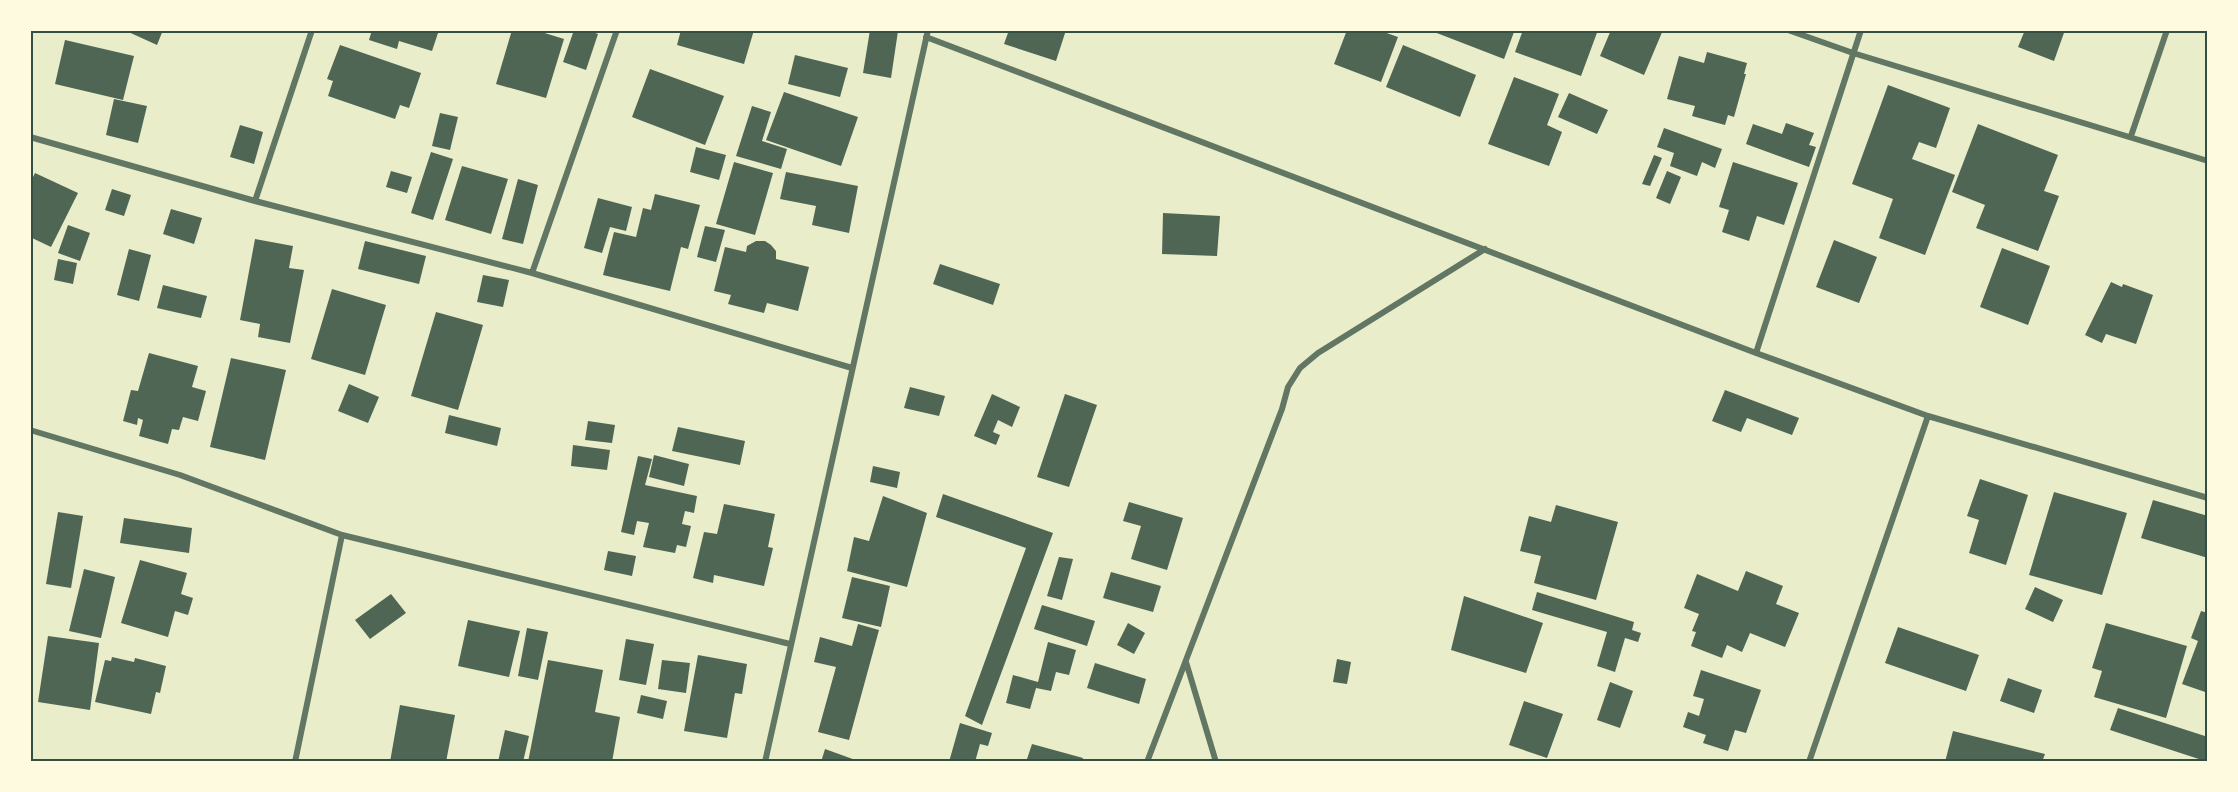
<svg xmlns="http://www.w3.org/2000/svg" width="2238" height="792" viewBox="0 0 2238 792" font-family="'Golos Text',sans-serif">
	<rect width="100%" height="100%" fill="#e9edc9"/>
	<path fill="#4f6655" d="M124,30H163L157,45Z
		M372,30H439L432,51L399,41L397,49L369,40Z
		M512,30H535L564,39L546,98L496,84Z
		M574,30H587L598,34L586,70L563,62Z
		M681,30H754L744,64L677,45Z
		M870,30L898,31L891,78L863,73Z
		M1009,30H1066L1056,61L1004,44Z
		M1347,30H1378L1398,37L1381,82L1334,64Z
		M1429,30H1510L1514,32L1504,59Z
		M1523,30H1598L1581,76L1515,52Z
		M1611,30H1663L1644,75L1600,56Z
		M2025,30H2065L2054,61L2018,47Z
		M65,40L134,56L123,100L55,84Z
		M340,45L421,73L409,108L400,105L395,119L328,96L333,81L327,79Z
		M1403,45L1476,75L1460,117L1386,87Z
		M1707,52L1747,63L1744,74H1746L1734,117L1728,115L1725,125L1692,116L1695,106L1667,99L1679,56L1704,63Z
		M795,55L848,68L840,97L788,84Z
		M650,69L724,96L705,145L632,117Z
		M1514,77L1559,94L1547,125L1562,132L1549,166L1488,144Z
		M1888,85L1950,108L1936,148L1919,142L1912,159L1955,175L1925,255L1879,238L1893,199L1852,184Z
		M784,92L858,117L841,166L766,140Z
		M1569,93L1608,110L1597,134L1558,117Z
		M114,99L147,106L138,143L106,135Z
		M752,106L771,112L762,141L787,149L781,169L736,156Z
		M440,113L458,117L450,150L432,146Z
		M1786,123L1814,133L1809,145L1816,147L1809,167L1746,144L1753,124L1782,134Z
		M1978,124L2058,155L2044,191L2059,196L2038,251L1976,228L1985,205L1952,192Z
		M240,125L263,132L254,164L230,157Z
		M1664,128L1722,149L1715,168L1702,162L1697,176L1670,166L1674,153L1657,147Z
		M696,147L726,155L719,180L690,172Z
		M431,152L453,159L433,220L411,213Z
		M1654,155L1662,158L1650,186L1642,184Z
		M734,162L773,173L755,235L716,224Z
		M1733,162L1798,183L1784,225L1757,216L1749,241L1722,232L1729,210L1719,207Z
		M462,166L508,179L491,234L445,220Z
		M391,171L412,177L407,193L386,187Z
		M1667,171L1681,177L1670,204L1656,198Z
		M786,172L858,186L849,233L812,225L816,206L780,199Z
		M35,173L78,193L51,247L30,237V183Z
		M518,179L538,185L523,244L502,239Z
		M112,189L131,195L124,216L105,210Z
		M655,194L700,205L688,249L681,247L670,291L603,275L614,232L636,237L643,208L651,210Z
		M598,198L632,207L626,231L610,227L602,253L584,248Z
		M171,209L202,218L194,244L163,234Z
		M1163,213L1220,216L1217,256L1162,254Z
		M68,225L90,233L80,261L58,253Z
		M705,226L725,230L716,262L697,257Z
		M255,239L293,246L289,268L304,270L290,343L258,337L260,324L240,320Z
		M1834,240L1877,257L1859,303L1816,287Z
		M365,241L426,256L419,284L358,269Z
		M756,241H765L771,245L776,251V259L809,267L798,311L767,303L764,313L728,304L731,295L714,291L725,247L746,252L747,246Z
		M2002,248L2050,266L2028,325L1980,307Z
		M129,249L151,255L139,301L117,295Z
		M58,259L77,263L73,284L54,280Z
		M940,264L1000,284L993,305L933,284Z
		M483,275L509,280L503,307L477,302Z
		M2111,282L2122,287L2123,284L2153,295L2136,344L2106,334L2102,343L2085,335Z
		M163,285L207,296L201,318L157,308Z
		M332,289L386,305L365,375L311,359Z
		M30,295H33L32,313H30Z
		M436,312L483,325L458,410L411,396Z
		M149,353L198,366L192,387L206,391L198,421L183,417L179,430L172,429L168,444L139,436L143,420L138,418L137,425L123,421L131,390L138,391Z
		M231,358L286,370L265,460L210,447Z
		M349,384L379,397L368,423L338,411Z
		M910,387L945,396L939,416L904,408Z
		M1725,390L1799,418L1792,435L1747,418L1741,432L1712,421Z
		M992,394L1020,407L1012,427L998,420L993,432L1000,435L996,445L974,436Z
		M1065,394L1097,405L1069,487L1037,477Z
		M449,415L501,428L497,446L445,433Z
		M588,421L615,425L612,443L585,440Z
		M678,427L745,441L740,465L672,451Z
		M573,445L610,450L607,470L571,466Z
		M654,455L689,464L684,486L649,477Z
		M638,456L652,459L645,485L697,496L694,513L685,511L682,524L691,526L686,547L677,545L675,553L643,547L649,523L637,521L634,535L621,532Z
		M873,466L900,472L897,488L870,482Z
		M1980,479L2028,495L2006,565L1969,553L1979,520L1967,516Z
		M2054,492L2127,513L2102,595L2029,575Z
		M943,494L1053,533L982,725L965,716L1026,548L936,517Z
		M883,496L927,513L907,587L847,571L854,537L869,541Z
		M2153,500L2208,516V558L2141,538Z
		M1129,502L1183,518L1167,570L1131,559L1141,526L1123,521Z
		M724,504L775,514L768,547L773,548L764,586L714,575L713,583L693,578L704,532L717,534Z
		M1556,505L1618,522L1596,600L1534,583L1541,556L1520,551L1529,516L1551,522Z
		M58,512L83,516L71,588L46,584Z
		M124,518L192,528L189,553L120,543Z
		M608,551L636,556L632,576L604,570Z
		M1059,557L1073,559L1062,600L1047,596Z
		M140,560L187,573L181,594L193,598L188,615L175,611L168,637L121,623Z
		M84,569L115,577L101,638L69,631Z
		M1746,571L1783,586L1776,604L1799,613L1785,647L1750,633L1742,652L1727,645L1722,658L1691,646L1696,632L1692,631L1699,614L1684,608L1697,574L1738,591Z
		M1111,572L1161,586L1153,612L1103,598Z
		M852,577L890,586L881,627L842,618Z
		M2035,587L2063,600L2053,622L2025,609Z
		M1537,592L1634,622L1632,630L1641,633L1638,642L1625,638L1615,672L1597,666L1607,632L1532,610Z
		M391,594L406,613L370,639L355,620Z
		M1464,596L1543,623L1526,673L1451,650Z
		M1042,605L1095,621L1087,646L1034,629Z
		M2201,611L2208,613V693L2182,684L2198,641L2191,638Z
		M468,620L520,631L509,677L458,666Z
		M1128,623L1145,633L1134,654L1117,645Z
		M2106,623L2187,646L2166,718L2094,697L2102,671L2092,668Z
		M858,624L879,630L849,740L818,732L836,667L814,662L820,637L852,646Z
		M1898,627L1979,655L1966,691L1885,663Z
		M527,628L548,632L538,680L518,676Z
		M48,636L99,643L90,710L38,702Z
		M626,639L654,644L646,685L619,680Z
		M1048,642L1076,650L1069,675L1056,672L1051,691L1036,688L1030,709L1006,703L1013,675L1038,682Z
		M698,655L747,664L742,694L735,693L727,738L684,731Z
		M112,657L134,662L135,658L166,666L160,693L156,692L151,714L95,702L105,660L111,661Z
		M1337,659L1351,662L1347,684L1333,682Z
		M548,660L603,670L595,712L620,717L612,762L587,760V762H528Z
		M662,660L690,663L686,693L658,689Z
		M1095,663L1146,679L1139,704L1087,688Z
		M1701,670L1761,690L1746,733L1735,730L1728,751L1703,743L1706,735L1683,727L1688,712L1699,716L1704,699L1693,696Z
		M2008,678L2042,690L2034,713L2000,701Z
		M1610,682L1633,691L1620,728L1597,720Z
		M641,695L667,701L663,719L637,713Z
		M1524,701L1563,714L1547,758L1509,745Z
		M400,705L455,715L446,762H390Z
		M2118,708L2208,737V762L2110,730Z
		M960,723L992,733L988,746L980,744L975,762H949Z
		M505,730L529,736L523,762H498Z
		M1953,731L2045,754L2042,762H1945Z
		M1032,744L1083,758L1082,762H1026Z
		M825,749L861,762H821Z
		M641,759L659,760V762H641Z"/>
	<g fill="none" stroke-linecap="round" stroke-linejoin="round">
		<path stroke="#617663" stroke-width="6" d="M1788,30L1853,53L2208,161
			M926,37L1756,353L1928,416L2208,498
			M2131,136L2167,30
			M30,137L255,201L532,273L852,368
			M255,201L312,30
			M532,273L617,30
			M1756,353L1861,30
			M30,430L180,475L342,535L790,644
			M1186,662L1216,762
			M295,762L342,535
			M765,762L928,30
			M1147,762L1282,409L1288,387L1300,368L1318,353L1485,249
			M1809,762L1928,416"/>
	</g>
	<rect width="2238" height="792" fill="none" stroke="#fefae0" stroke-width="63"/>
	<rect x="32" y="32" width="2174" height="728" fill="none" stroke="#344e41" stroke-width="2"/>
</svg>
